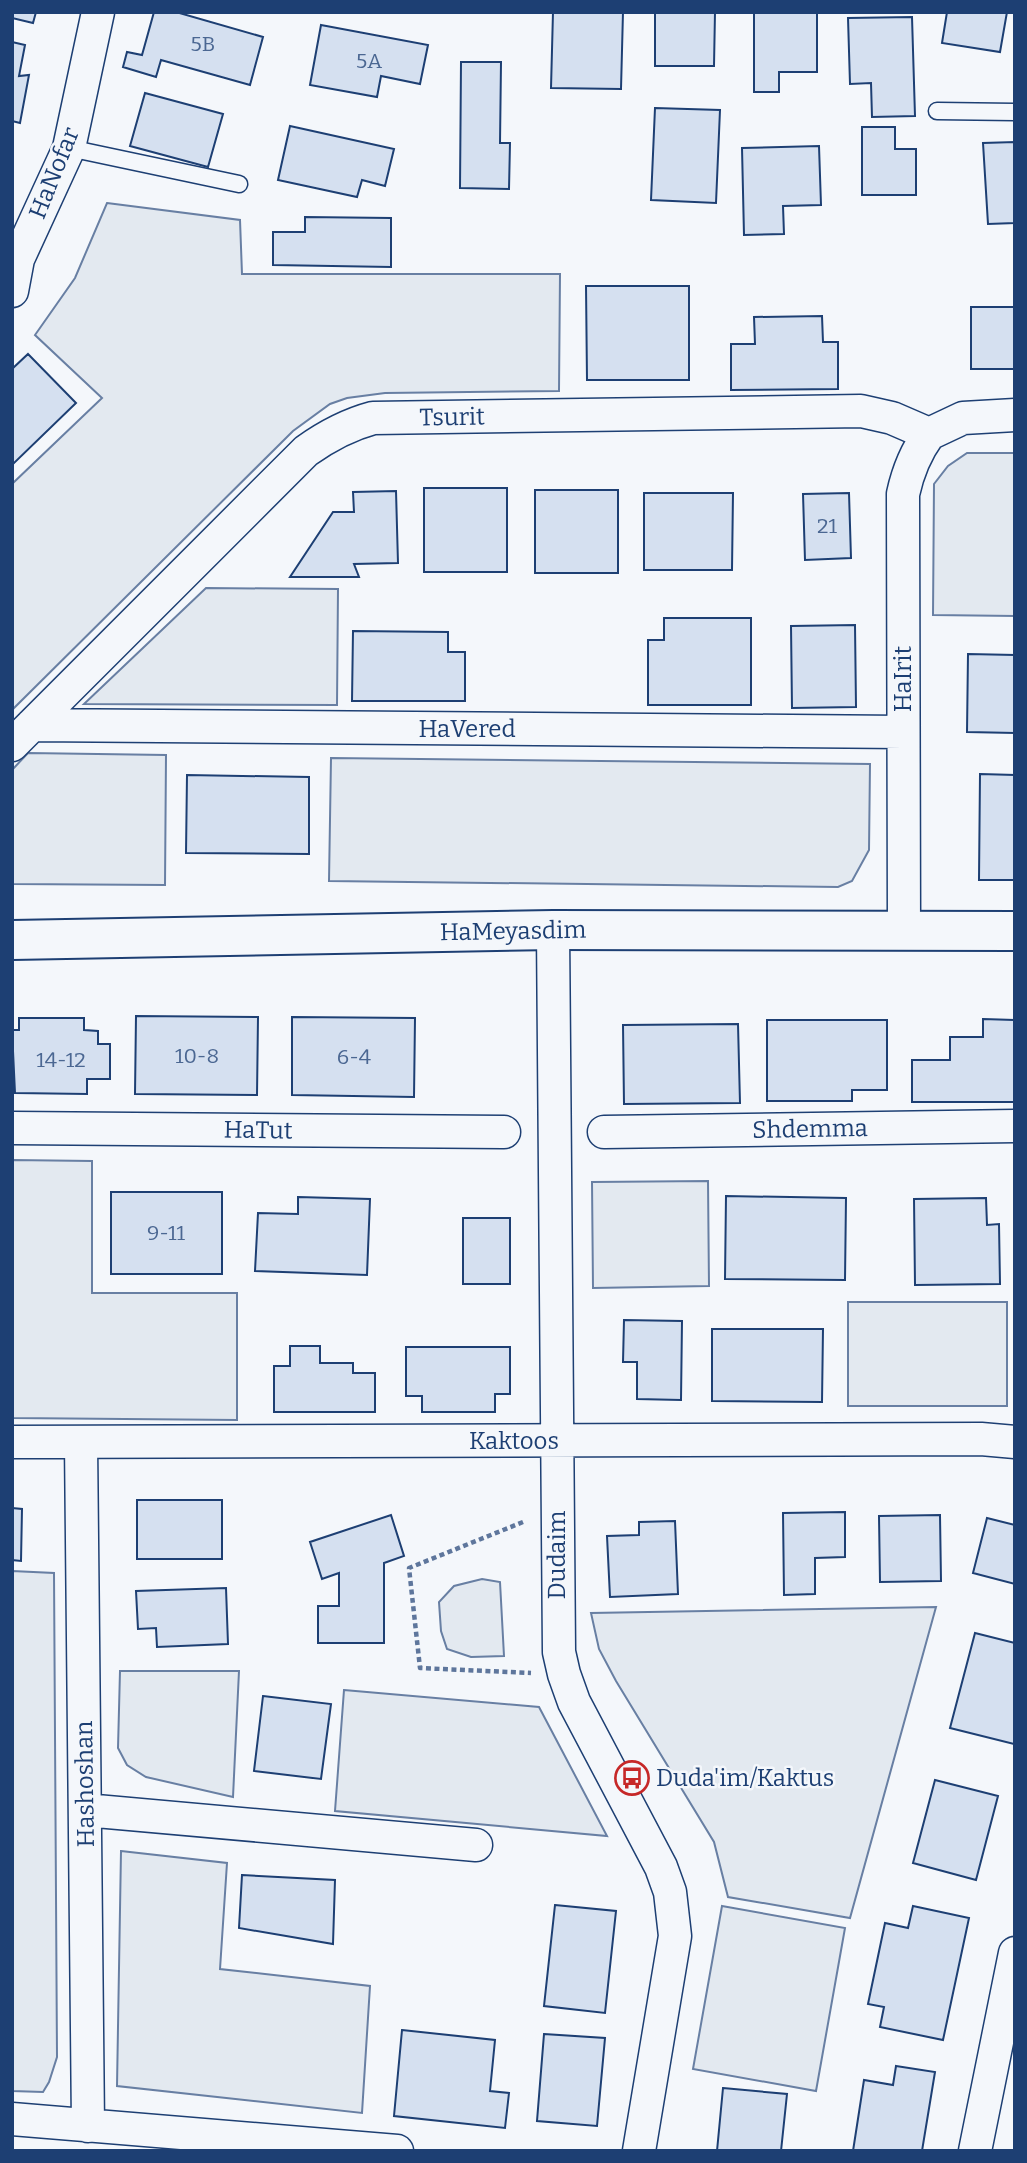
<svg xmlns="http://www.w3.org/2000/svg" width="1027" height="2163" viewBox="0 0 1027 2163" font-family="Bitter,serif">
	<rect width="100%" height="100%" fill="#f4f7fb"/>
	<path fill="#e3e9f0" stroke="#687fa3" stroke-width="2" d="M107,203L240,220L242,274H560L559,391L385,393L347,398L330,404L293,431L12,710V484L102,398L35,335L75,278Z
		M967,453H1015V616L933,615L934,484L948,466Z
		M206,588L338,589L337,705L84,704Z
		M28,753L166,755L165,885L12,884V770Z
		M331,758L870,764L869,850L852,881L838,887L329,881Z
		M12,1160L92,1161V1293H237V1420L12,1418Z
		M708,1181L709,1286L593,1288L592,1182Z
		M848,1302H1007V1406H848Z
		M12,1571L54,1573L57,2057L49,2082L43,2092L12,2091Z
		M482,1579L500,1582L504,1656L471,1657L447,1649L441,1631L439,1602L454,1586Z
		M936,1607L850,1918L728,1897L714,1842L616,1681L599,1649L591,1613Z
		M120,1671H239L233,1797L146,1777L127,1765L118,1748Z
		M344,1690L539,1707L607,1836L335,1811Z
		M121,1851L227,1863L220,1969L370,1986L362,2113L117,2086Z
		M722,1906L845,1928L816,2091L693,2069Z"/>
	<path fill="#d5e0f0" stroke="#1d3f73" stroke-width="2" d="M12,12H36L33,23L12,18Z
		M154,12H176L263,37L250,85L161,60L156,77L123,67L127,52L142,55Z
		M553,12H623L621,89L551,88Z
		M655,12H715L714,66H655Z
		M754,12H817V72H779V92H754Z
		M947,12H1007L1000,52L942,43Z
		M912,17L915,116L872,117L871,83L850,84L848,18Z
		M321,25L428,45L420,84L381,76L377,97L310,85Z
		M12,42L25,45L19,76L29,75L20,123L12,121Z
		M461,62H501L500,143H510L509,189L460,188Z
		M145,93L223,114L208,167L130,146Z
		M655,108L720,110L716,203L651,200Z
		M290,126L394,149L385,186L362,180L357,197L278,180Z
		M862,127H895V149H916V195H862Z
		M1015,142V223L988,224L983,143Z
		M819,146L821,205L783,206L784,234L744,235L742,148Z
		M305,217L391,218V267L273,265V232H305Z
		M586,286H689V380H587Z
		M971,307H1015V369H971Z
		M822,316L823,342H838V389L731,390V344H755L754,317Z
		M28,354L76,403L12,465V369Z
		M424,488H507V572H424Z
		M535,490H618V573H535Z
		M396,491L398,563L354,564L359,577H290L333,512H354L353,492Z
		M644,493H733L732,570H644Z
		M849,493L851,558L805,560L803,494Z
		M664,618H751V705H648V640H664Z
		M855,625L856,707L792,708L791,626Z
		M353,631L448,632V652H465V701H352Z
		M968,654L1015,655V733L967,732Z
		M980,774L1015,775V880H979Z
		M187,775L309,777V854L186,853Z
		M136,1016L258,1017L257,1095L135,1094Z
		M292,1017L415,1018L414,1097L292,1095Z
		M19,1018H84V1030L98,1031V1044H110V1079H87V1094L15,1093L12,1030H19Z
		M983,1019L1014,1020L1015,1102H912V1060H950V1037H983Z
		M767,1020H887V1090H852V1101H767Z
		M738,1024L740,1103L624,1104L623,1025Z
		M111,1192H222V1274H111Z
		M726,1196L846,1198L845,1280L725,1279Z
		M298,1197L370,1199L367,1275L255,1271L258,1213L298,1214Z
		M986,1198L987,1225L999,1224L1000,1284L915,1285L914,1199Z
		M463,1218H510V1284H463Z
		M624,1320L682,1321L681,1400L637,1399V1362H623Z
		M712,1329H823L822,1402L712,1401Z
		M290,1346H320V1363H353V1373H375V1412H274V1366H290Z
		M406,1347H510V1394H495V1412H422V1396H406Z
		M137,1500H222V1559H137Z
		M12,1508L22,1509L21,1561L12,1560Z
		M845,1512V1557L815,1558V1594L784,1595L783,1513Z
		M391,1515L404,1556L384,1563V1643H318V1606H339V1573L322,1579L310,1542Z
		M940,1515L941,1581L880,1582L879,1516Z
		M987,1518L1015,1525V1584L973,1573Z
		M675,1521L678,1594L610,1597L607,1536L639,1535V1522Z
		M226,1588L228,1644L157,1647L156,1628L138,1629L136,1591Z
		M975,1633L1015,1643L1014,1744L950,1728Z
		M263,1696L331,1704L321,1779L254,1771Z
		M935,1780L998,1796L976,1880L913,1863Z
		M242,1875L335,1880L333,1944L239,1928Z
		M555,1905L616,1911L605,2013L544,2006Z
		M913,1906L969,1918L943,2040L880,2027L884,2007L868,2004L885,1923L908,1928Z
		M402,2030L495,2040L490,2091L509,2093L505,2128L394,2116Z
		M544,2034L605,2038L597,2126L537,2121Z
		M896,2066L935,2072L922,2151H853L864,2080L893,2085Z
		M723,2088L787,2094L781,2151H717Z"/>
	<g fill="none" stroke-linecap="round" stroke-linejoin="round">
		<g stroke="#1d3f73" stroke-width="19">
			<path id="lane" d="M937,111L1015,112
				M69,148L239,184"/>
		</g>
		<g stroke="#1d3f73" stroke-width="35">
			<path id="street" d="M12,291L18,259L69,148L98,12
				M32,725L903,732
				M12,745L306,451C327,436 347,425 373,418L861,411L892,418L929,434L963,418L1015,415
				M553,930L559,1652L564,1674L574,1702L661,1867L670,1892L675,1936L639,2151
				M904,931L903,494C908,471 915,453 929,434
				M12,1128L504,1132
				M604,1132L1015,1126
				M12,1442L981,1439L1015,1442
				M81,1442L88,2126
				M85,1810L476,1845
				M12,2119L397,2151
				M975,2151L1015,1953"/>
		</g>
		<g stroke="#1d3f73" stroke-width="42">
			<path id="secondary" d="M12,940L553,930L1015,931"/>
		</g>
		<path stroke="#5e769c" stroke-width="4.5" stroke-dasharray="5 3.5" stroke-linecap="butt" d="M523,1522L409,1568L420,1668L531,1673"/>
		<use href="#lane" stroke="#f4f7fb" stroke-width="16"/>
		<use href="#street" stroke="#f4f7fb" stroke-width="32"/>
		<use href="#secondary" stroke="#f4f7fb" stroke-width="38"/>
	</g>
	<defs>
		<g id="bus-ring" transform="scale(1.75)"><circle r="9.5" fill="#f4f7fb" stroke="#c62828" stroke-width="1.5"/><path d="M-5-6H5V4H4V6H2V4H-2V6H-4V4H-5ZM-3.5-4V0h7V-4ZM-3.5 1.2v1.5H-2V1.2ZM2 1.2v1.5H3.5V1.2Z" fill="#c62828"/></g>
	</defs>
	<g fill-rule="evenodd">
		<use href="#bus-ring" x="632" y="1778"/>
	</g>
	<g text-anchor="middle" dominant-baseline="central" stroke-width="5" stroke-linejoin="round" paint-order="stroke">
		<g font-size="21" fill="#4b6792">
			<text x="203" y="44">5B</text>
			<text x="369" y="61">5A</text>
			<text x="827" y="526">21</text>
			<text x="197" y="1056">10-8</text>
			<text x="354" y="1057">6-4</text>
			<text x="61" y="1060">14-12</text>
			<text x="166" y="1233">9-11</text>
		</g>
		<g font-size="24" fill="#1d3f73" stroke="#f4f7fb">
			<text transform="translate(54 173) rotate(-68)">HaNofar</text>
			<text transform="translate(452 417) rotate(-1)">Tsurit</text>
			<text transform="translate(903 679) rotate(-90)">HaIrit</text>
			<text x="467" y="729">HaVered</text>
			<text transform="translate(513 931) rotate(-1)">HaMeyasdim</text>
			<text transform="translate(810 1129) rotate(-1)">Shdemma</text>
			<text transform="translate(258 1130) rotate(1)">HaTut</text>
			<text x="514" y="1441">Kaktoos</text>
			<text transform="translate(557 1555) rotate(-90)">Dudaim</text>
			<text transform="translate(85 1784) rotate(-91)">Hashoshan</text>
		</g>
		<g font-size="24" fill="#1d3f73" stroke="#f4f7fb" text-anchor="start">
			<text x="656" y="1778">Duda'im/Kaktus</text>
		</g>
	</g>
	<rect width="1027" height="2163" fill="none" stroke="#1d3f73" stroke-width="28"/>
</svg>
